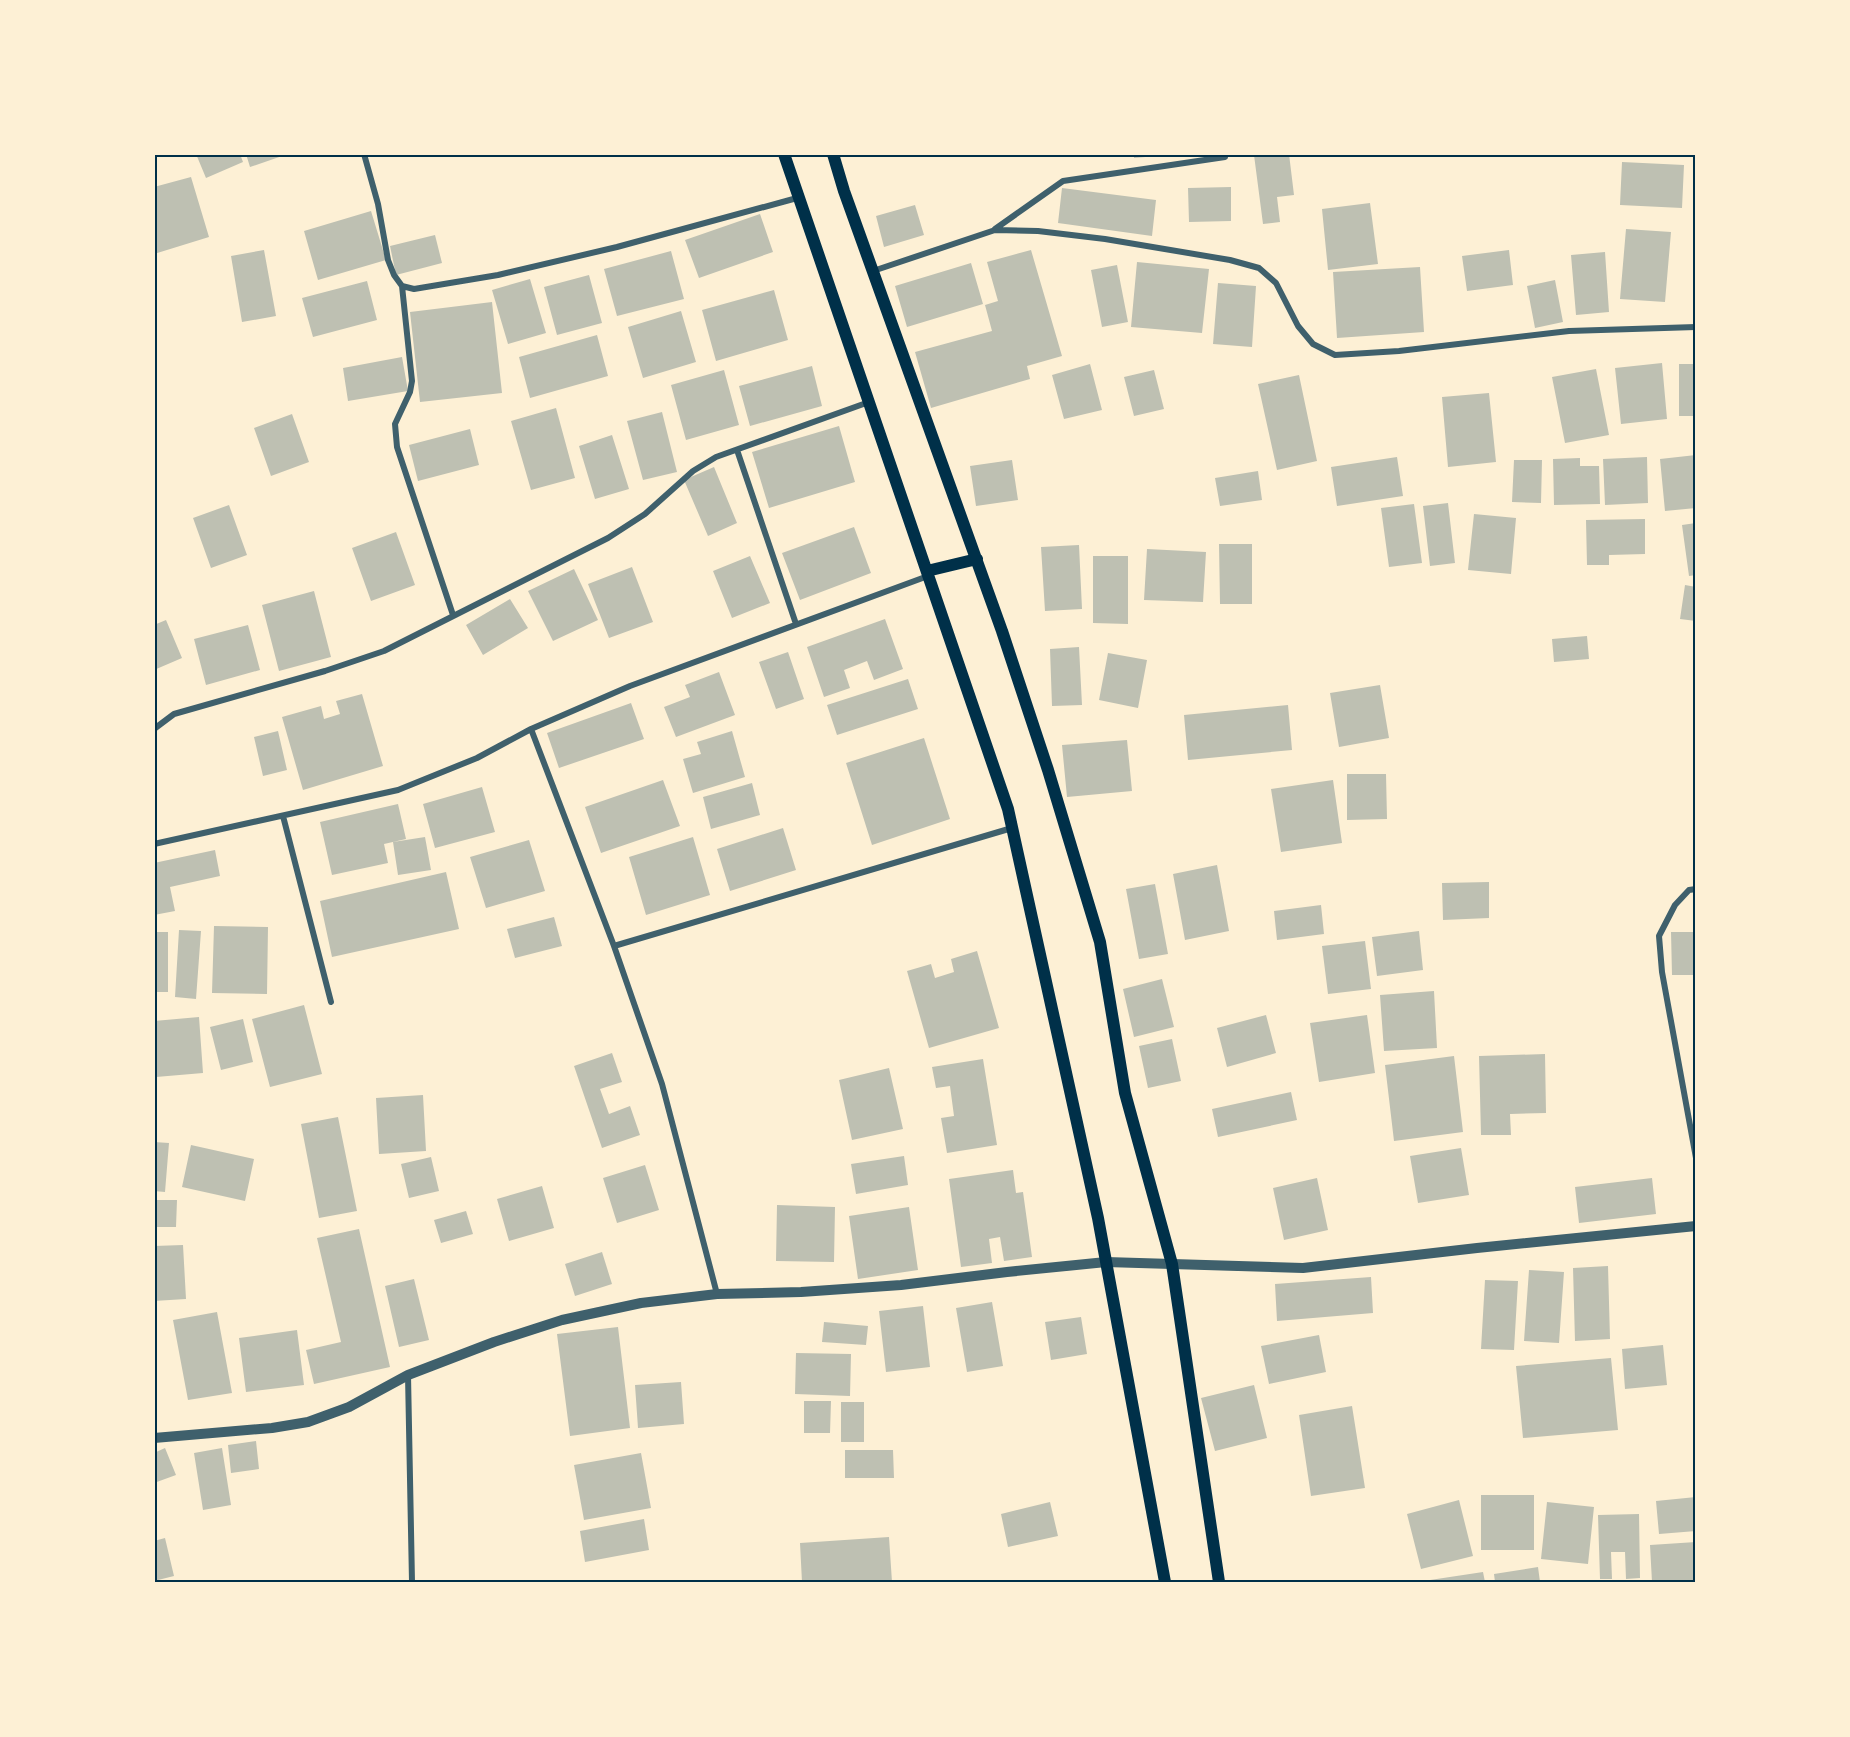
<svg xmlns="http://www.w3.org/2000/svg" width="1850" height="1737" viewBox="0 0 1850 1737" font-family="Inter,sans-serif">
	<rect width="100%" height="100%" fill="#fdf0d5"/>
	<path fill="#bec0b2" d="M196,154H240L243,162L206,178Z
		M246,154H285V155L250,167Z
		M1134,154H1157V156L1134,158Z
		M1289,154L1294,195L1277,197L1280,222L1263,224L1254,155Z
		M1622,162L1684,165L1682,208L1620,205Z
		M191,177L209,237L154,254V187Z
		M1231,187V221L1189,222L1188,188Z
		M1062,188L1156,200L1152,236L1058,223Z
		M1370,203L1378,264L1328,270L1322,209Z
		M915,205L924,235L884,247L876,216Z
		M371,211L386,260L318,280L304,231Z
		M760,214L773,252L699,278L685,240Z
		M1626,229L1671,232L1665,302L1620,299Z
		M435,235L442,263L396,275L390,246Z
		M264,250L276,316L242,322L231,256Z
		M1031,250L1062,356L1027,366L1030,379L931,408L915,352L992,331L985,305L998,301L987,262Z
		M1509,250L1513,285L1467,291L1462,256Z
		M671,251L684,299L617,316L604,269Z
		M1605,252L1609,312L1576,315L1571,255Z
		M1137,262L1209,269L1202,333L1131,327Z
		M971,263L983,304L907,327L895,286Z
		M1117,265L1128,322L1102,327L1091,270Z
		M1420,267L1424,332L1337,338L1333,272Z
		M589,275L602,323L557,335L544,287Z
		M530,279L546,333L508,344L492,290Z
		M1555,280L1563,322L1535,328L1527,286Z
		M367,281L377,320L313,337L302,298Z
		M1218,283L1256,286L1252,347L1213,344Z
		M774,290L788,340L716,361L702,310Z
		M492,302L502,393L420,402L410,312Z
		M681,311L696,362L643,378L628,327Z
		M597,335L608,376L530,398L519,357Z
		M402,357L408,391L348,401L343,368Z
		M1662,363L1667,419L1621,424L1615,368Z
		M1090,364L1102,410L1064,419L1052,375Z
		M1679,364H1696V416H1679Z
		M812,366L822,406L750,426L739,386Z
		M1596,369L1609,435L1565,443L1552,377Z
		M724,370L739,425L686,440L671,385Z
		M1154,370L1164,409L1134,416L1124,377Z
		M1299,375L1317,461L1277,470L1258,384Z
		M1489,393L1496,462L1448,467L1442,397Z
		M556,408L575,478L531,490L511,421Z
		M662,412L677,472L643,480L627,421Z
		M292,414L309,462L271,476L254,428Z
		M839,426L855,482L769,508L752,452Z
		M470,429L479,465L418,481L409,445Z
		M612,435L629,489L595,499L579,446Z
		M1696,455V508L1665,511L1660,459Z
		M1397,457L1403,496L1337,506L1331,467Z
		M1647,457L1648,503L1605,505L1603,459Z
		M1580,458V466H1599L1600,504L1554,505L1553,459Z
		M1012,460L1018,500L976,506L970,466Z
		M1514,460H1542L1541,503L1512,502Z
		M714,467L737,523L708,536L684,480Z
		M1258,471L1262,500L1220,506L1215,478Z
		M1448,503L1455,563L1430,566L1423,506Z
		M1414,504L1422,563L1389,567L1381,508Z
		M229,505L247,555L211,568L193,518Z
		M1474,514L1516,518L1511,574L1468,570Z
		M1645,519V554L1609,555V565H1587L1586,520Z
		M1696,523V575L1689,576L1682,525Z
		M854,527L871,573L800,600L782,553Z
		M396,532L415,585L371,601L352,548Z
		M1219,544H1252V604H1220Z
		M1079,545L1082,609L1045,611L1041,547Z
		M1147,549L1206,552L1203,602L1144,600Z
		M750,556L770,603L732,618L713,571Z
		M1093,556H1128V624L1093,623Z
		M632,567L653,622L609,638L588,584Z
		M574,569L598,620L553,641L528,591Z
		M1685,585L1696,587V621L1680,619Z
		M314,591L331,657L279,671L262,605Z
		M510,599L528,628L483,655L466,625Z
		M885,619L903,669L874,680L867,661L844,670L850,688L824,697L807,647Z
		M166,620L182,658L154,670V625Z
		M248,625L260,670L206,685L194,639Z
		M1587,636L1589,659L1554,662L1552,639Z
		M1079,647L1082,705L1052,706L1050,649Z
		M788,652L804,699L776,709L759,662Z
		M1108,653L1147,660L1138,708L1099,700Z
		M719,672L735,715L676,737L664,707L690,697L685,685Z
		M908,679L918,709L837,735L827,705Z
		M1380,685L1389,738L1339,747L1330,693Z
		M362,694L383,766L303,790L282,717L321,706L324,719L340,714L336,701Z
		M631,703L644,739L559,768L547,733Z
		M1288,705L1292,750L1188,760L1184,715Z
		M278,731L287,770L263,776L254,737Z
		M732,731L745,777L693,793L683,759L701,754L697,742Z
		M924,738L950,819L872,845L846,763Z
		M1127,740L1132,791L1067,797L1062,745Z
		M1347,774H1386L1387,819L1347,820Z
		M663,780L680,826L601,853L585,807Z
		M1333,780L1342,843L1281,852L1271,789Z
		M752,783L760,815L711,829L703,797Z
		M482,787L495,832L435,848L423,804Z
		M398,804L406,839L384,844L388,863L332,875L320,822Z
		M783,828L796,870L730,891L717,849Z
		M425,837L431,870L398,875L393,842Z
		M693,837L710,895L646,915L629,857Z
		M529,840L545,891L486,908L470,857Z
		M215,850L220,876L170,887L175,911L154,915V863Z
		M1217,865L1229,931L1185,940L1173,874Z
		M446,872L459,929L332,957L320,901Z
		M1489,882V918L1443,920L1442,883Z
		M1155,884L1168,954L1139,959L1126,889Z
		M1321,905L1324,934L1277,940L1274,911Z
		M554,917L562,946L515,958L507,929Z
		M214,926L268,927L267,994L212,993Z
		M179,930L201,931L196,999L175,997Z
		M1419,931L1423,970L1377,976L1372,937Z
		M154,932H168V992H154Z
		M1671,932H1696V975H1672Z
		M1365,941L1371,989L1328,994L1322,946Z
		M977,951L999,1028L929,1048L907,971L931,964L935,978L954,972L951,959Z
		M1162,979L1174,1027L1134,1037L1123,989Z
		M1434,991L1437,1048L1384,1051L1380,995Z
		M304,1005L322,1074L270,1087L252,1019Z
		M1266,1015L1276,1053L1227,1067L1217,1028Z
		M1367,1015L1375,1073L1319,1082L1310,1023Z
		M199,1017L203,1073L156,1077L154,1021Z
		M243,1019L253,1062L221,1070L210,1027Z
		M1172,1039L1181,1081L1148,1088L1139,1046Z
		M612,1053L622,1082L600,1089L609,1114L630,1106L640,1135L602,1148L574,1066Z
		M1545,1054L1546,1113L1510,1114L1511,1135H1481L1479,1056Z
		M1454,1056L1463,1132L1394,1141L1385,1065Z
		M983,1059L997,1145L947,1153L941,1118L954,1116L950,1086L936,1088L932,1067Z
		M889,1068L903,1129L852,1140L839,1080Z
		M1291,1092L1297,1120L1218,1137L1212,1109Z
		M423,1095L426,1151L379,1154L376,1098Z
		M338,1117L357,1211L319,1218L301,1124Z
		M154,1142L169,1143L165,1192L154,1191Z
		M191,1145L254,1159L245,1201L182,1187Z
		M1461,1148L1469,1195L1418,1203L1410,1156Z
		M904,1156L908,1185L856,1194L851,1164Z
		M431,1157L439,1191L409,1198L401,1164Z
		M645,1165L659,1210L617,1223L603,1178Z
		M1013,1170L1016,1193L1023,1192L1032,1257L1004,1261L1000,1237L989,1239L992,1263L961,1267L949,1179Z
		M1317,1178L1328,1230L1284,1240L1273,1188Z
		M1652,1178L1656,1214L1579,1223L1575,1187Z
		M542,1186L554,1228L509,1241L497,1199Z
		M154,1200H177L176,1227H154Z
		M777,1205L835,1207L834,1262L776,1261Z
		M909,1207L918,1270L858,1279L849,1216Z
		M466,1211L473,1234L441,1243L434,1220Z
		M359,1229L390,1367L314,1384L306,1350L341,1342L317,1238Z
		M183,1245L186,1299L154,1301V1246Z
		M602,1252L612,1284L575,1296L565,1264Z
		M1608,1266L1610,1339L1575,1341L1573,1268Z
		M1529,1270L1564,1272L1559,1343L1524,1341Z
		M1371,1277L1373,1313L1277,1321L1275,1284Z
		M414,1279L429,1340L399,1347L385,1286Z
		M1485,1280L1518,1281L1514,1350L1481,1349Z
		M992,1302L1003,1366L967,1372L956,1308Z
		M923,1306L930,1367L886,1372L879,1311Z
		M217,1312L232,1393L188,1400L173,1320Z
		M1081,1317L1087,1354L1051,1360L1045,1322Z
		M824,1322L868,1326L866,1345L822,1342Z
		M618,1327L630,1428L570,1436L557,1334Z
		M297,1330L304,1385L246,1392L239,1338Z
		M1319,1335L1326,1372L1269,1384L1261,1346Z
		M1663,1345L1667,1385L1625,1389L1622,1349Z
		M796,1353L851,1354L850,1396L795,1394Z
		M1611,1358L1618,1430L1523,1438L1516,1366Z
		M681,1382L684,1424L638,1428L635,1385Z
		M1254,1385L1267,1438L1215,1451L1201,1398Z
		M804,1401H831L830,1433H804Z
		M841,1402H864V1442H841Z
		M1352,1406L1365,1488L1311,1496L1299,1415Z
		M256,1441L259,1469L231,1473L228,1445Z
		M165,1448L176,1475L154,1483V1453Z
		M222,1448L231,1505L203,1510L194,1453Z
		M845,1450H893L894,1478H845Z
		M641,1453L651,1508L584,1520L574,1465Z
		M1481,1495H1534V1550H1481Z
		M1696,1497V1531L1659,1534L1656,1501Z
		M1459,1500L1473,1556L1421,1569L1407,1514Z
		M1050,1502L1058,1536L1008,1547L1001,1514Z
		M1547,1502L1594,1507L1588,1564L1541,1559Z
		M1639,1514L1640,1578L1626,1579L1625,1552H1611L1612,1579H1600L1598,1515Z
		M644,1519L649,1550L585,1562L580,1531Z
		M889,1537L892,1582H802L800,1543Z
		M165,1538L174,1576L154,1581V1541Z
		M1696,1542V1582H1652L1650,1545Z
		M1538,1567L1540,1582H1495L1494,1574Z
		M1483,1572L1485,1582H1431L1430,1580Z"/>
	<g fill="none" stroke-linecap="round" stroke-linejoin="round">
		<path stroke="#3f606c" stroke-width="6" d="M364,154L378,204L388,260L394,275L402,286L414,289L498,275L617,247L797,198
			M995,229L1063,181L1225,157
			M873,271L995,230L1038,231L1105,239L1230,260L1259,268L1276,283L1298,326L1313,344L1335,355L1399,351L1569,331L1696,327
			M402,286L412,381L410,392L395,424L397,447L453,615
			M737,450L796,624
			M154,729L174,714L325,671L384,651L608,538L645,514L693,471L716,457L869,402
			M531,729L614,946L662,1084L717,1294
			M283,816L331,1002
			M154,844L398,790L477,758L531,729L630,686L928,576
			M1696,889L1689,890L1675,905L1659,936L1662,972L1696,1158
			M614,946L1012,828
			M408,1375L412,1582"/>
		<path stroke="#3f606c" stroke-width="10" d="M154,1438L272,1428L308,1422L349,1407L408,1375L494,1342L562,1320L641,1303L717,1294L801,1292L901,1285L1007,1272L1106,1262L1303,1268L1477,1248L1696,1226"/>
		<path stroke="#003049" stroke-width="12" d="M784,154L1008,809L1098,1218L1165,1582
			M833,154L844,191L1002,631L1048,770L1100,942L1125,1093L1172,1264L1219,1582
			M927,571L977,559"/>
	</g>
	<rect width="1850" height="1737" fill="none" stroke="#fdf0d5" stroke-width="312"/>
	<rect x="156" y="156" width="1538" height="1425" fill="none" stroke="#003049" stroke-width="2"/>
</svg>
